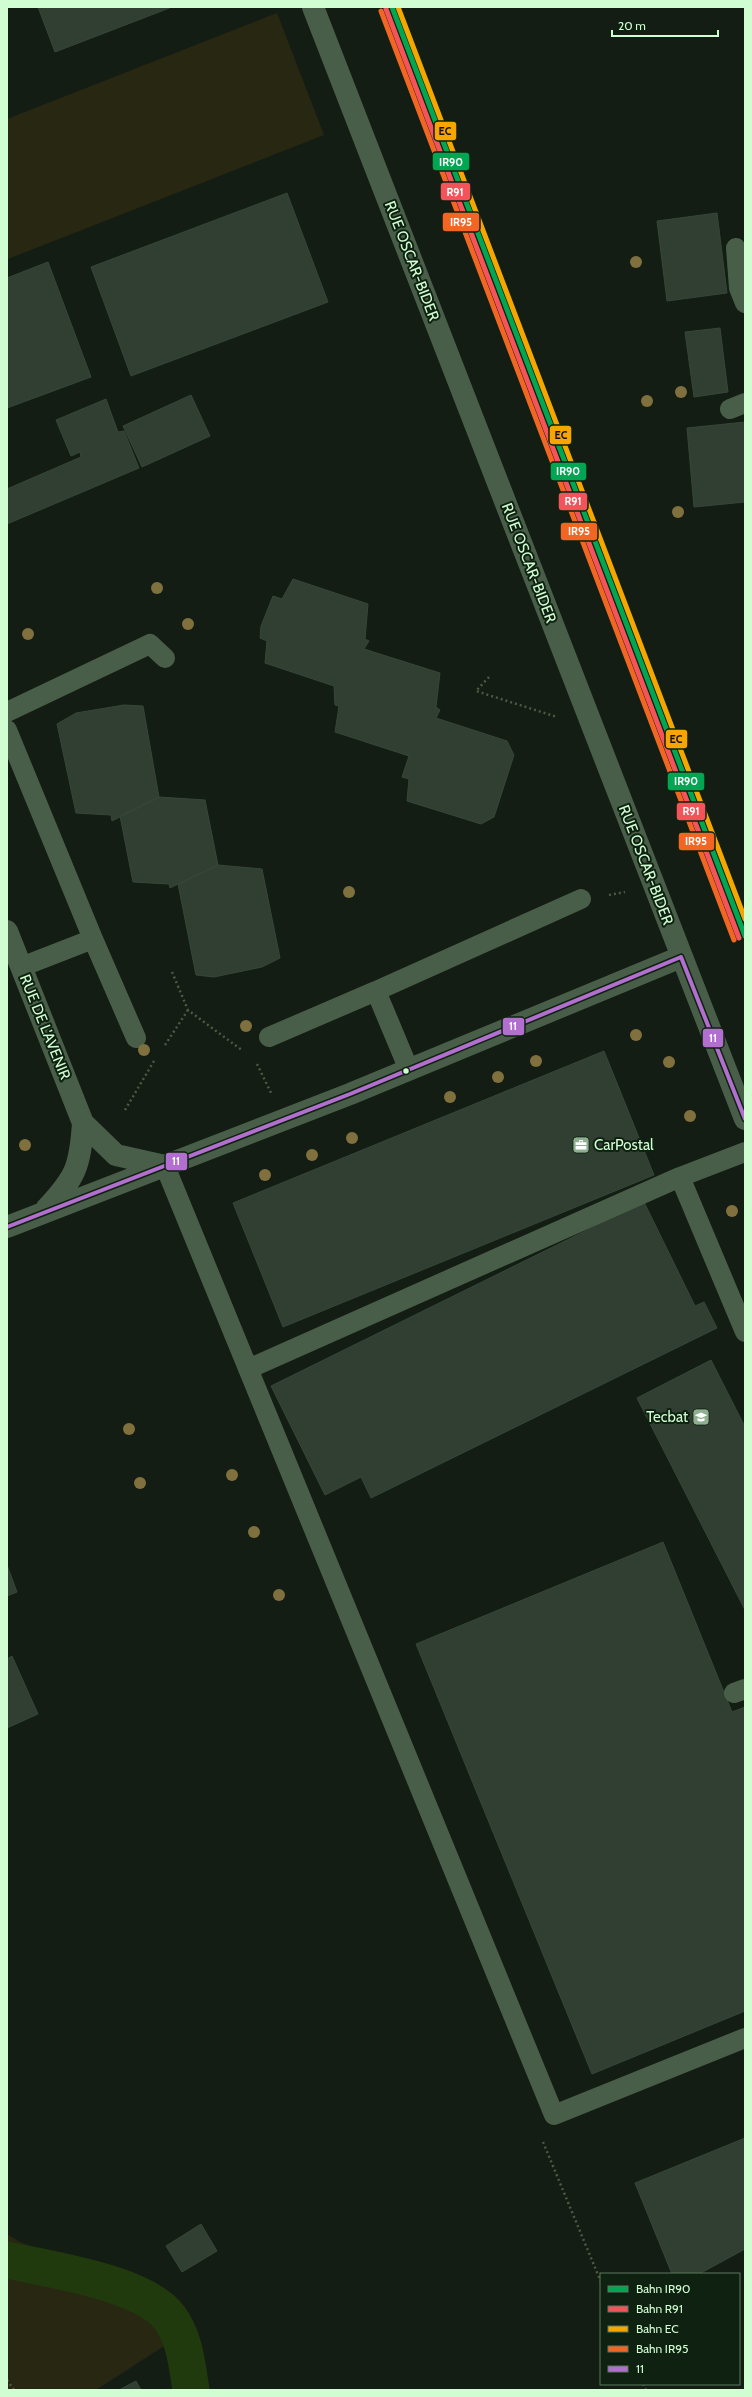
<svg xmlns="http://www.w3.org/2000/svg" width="752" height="2397" viewBox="0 0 752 2397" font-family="Cabin,sans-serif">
	<rect width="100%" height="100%" fill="#131d14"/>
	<path fill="#282712" d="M277,13L324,135L8,259L7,119Z
		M7,2234L20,2242L93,2269L132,2286L154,2318L178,2337L96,2390H7Z"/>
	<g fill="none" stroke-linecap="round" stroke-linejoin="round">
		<path stroke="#203a0d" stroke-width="37" d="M7,2260C48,2269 144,2283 169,2317C185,2338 187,2365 191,2390"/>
	</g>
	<path fill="#313f32" stroke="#354738" d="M38,7H172L55,52Z
		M287,193L328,302L131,376L91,267Z
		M717,213L727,293L667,301L657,221Z
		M48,262L91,377L7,408V278Z
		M720,328L728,392L694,397L685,332Z
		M191,395L210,436L142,467L123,426Z
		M106,399L118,432L124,431L139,468L7,524V489L81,457L80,452L71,456L56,420Z
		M745,422V502L694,507L687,428Z
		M293,579L368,604L365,639L369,641L364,649L440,673L436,707L440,710L436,718L507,741L514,755L494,817L481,824L407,801L409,779L402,777L409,756L335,732L339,706L335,705L334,686L265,663L267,641L260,638L261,626L273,596L282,599Z
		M124,705L143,706L159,797L112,821L111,815L76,813L57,724L76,713Z
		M159,797L205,800L218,865L170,888L169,884L133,882L120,816Z
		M218,865L262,869L280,958L262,967L214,977L196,975L178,884Z
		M604,1051L654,1175L283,1327L233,1203Z
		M644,1202L695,1306L704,1302L717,1328L371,1498L361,1477L325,1495L271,1386Z
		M711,1360L745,1427V1610L637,1398Z
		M663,1542L732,1712L745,1707V2011L592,2074L416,1644Z
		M7,1565L17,1592L7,1596Z
		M12,1656L38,1714L7,1728V1659Z
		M745,2138V2249L699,2274H672L635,2183Z
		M201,2224L217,2251L182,2272L166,2246Z
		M136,2381L141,2390H119Z"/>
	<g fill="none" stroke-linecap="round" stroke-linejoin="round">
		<path stroke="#4e5942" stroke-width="2.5" stroke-dasharray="2 3" stroke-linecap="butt" d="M489,677L476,691L557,717
			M609,895L625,892
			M172,972L188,1010L243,1051
			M165,1045L188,1010
			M257,1064L271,1093
			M125,1110L154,1061
			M543,2142L601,2282
			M7,2380L14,2390
			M643,2384L646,2390"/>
		<path stroke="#495e48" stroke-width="20" d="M736,248L739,288L745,303
			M730,409L745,403
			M7,712L150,644L165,658
			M7,730L93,939
			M21,967L93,939L136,1038
			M376,991L581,899
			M269,1037L376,991L409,1070
			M165,1166L554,2115L745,2038
			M680,1177L745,1332
			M248,1369L680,1177L745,1152
			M734,1693L745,1689"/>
		<path stroke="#495e48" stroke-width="22" d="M313,7L745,1119
			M7,931L83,1123L116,1155L165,1166
			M46,1209C76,1177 80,1167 83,1123
			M7,1227L350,1094L681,957"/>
		<g stroke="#0f2110" stroke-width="7">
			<path id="bus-1" d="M681,957L745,1119
				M7,1227L350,1094L681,957"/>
		</g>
		<use href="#bus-1" stroke="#b36fd0" stroke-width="4"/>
		<g stroke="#0f2110" stroke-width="8">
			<path id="rail-1" d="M392,7L745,936"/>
		</g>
		<g stroke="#0f2110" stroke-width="8">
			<path id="rail-2" d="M386,9L739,938"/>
		</g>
		<g stroke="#0f2110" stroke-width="8">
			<path id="rail-3" d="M398,7L745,919"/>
		</g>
		<g stroke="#0f2110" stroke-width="8">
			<path id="rail-4" d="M381,11L734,940"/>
		</g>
		<use href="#rail-1" stroke="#00a651" stroke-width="5"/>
		<use href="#rail-2" stroke="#f5535a" stroke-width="5"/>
		<use href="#rail-3" stroke="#f7a600" stroke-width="5"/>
		<use href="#rail-4" stroke="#f26522" stroke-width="5"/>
	</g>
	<g fill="#80703e">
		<circle cx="636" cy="262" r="6"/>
		<circle cx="681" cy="392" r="6"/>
		<circle cx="647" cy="401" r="6"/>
		<circle cx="678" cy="512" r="6"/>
		<circle cx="157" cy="588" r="6"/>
		<circle cx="188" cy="624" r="6"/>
		<circle cx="28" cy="634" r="6"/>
		<circle cx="349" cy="892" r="6"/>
		<circle cx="246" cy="1026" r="6"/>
		<circle cx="636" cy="1035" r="6"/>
		<circle cx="144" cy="1050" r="6"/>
		<circle cx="536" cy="1061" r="6"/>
		<circle cx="669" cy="1062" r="6"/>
		<circle cx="498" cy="1077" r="6"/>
		<circle cx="450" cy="1097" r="6"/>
		<circle cx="690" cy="1116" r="6"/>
		<circle cx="352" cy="1138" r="6"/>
		<circle cx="25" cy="1145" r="6"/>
		<circle cx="312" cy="1155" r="6"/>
		<circle cx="265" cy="1175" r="6"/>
		<circle cx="732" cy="1211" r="6"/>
		<circle cx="129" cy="1429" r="6"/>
		<circle cx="232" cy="1475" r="6"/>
		<circle cx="140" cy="1483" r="6"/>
		<circle cx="254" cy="1532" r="6"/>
		<circle cx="279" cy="1595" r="6"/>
	</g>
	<defs>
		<g id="office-square" transform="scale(0.9)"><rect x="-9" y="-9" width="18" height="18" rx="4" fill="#8eaf90" stroke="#0f2110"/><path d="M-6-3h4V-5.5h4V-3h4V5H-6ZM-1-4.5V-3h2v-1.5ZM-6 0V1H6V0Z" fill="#fff"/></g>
		<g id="school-square" transform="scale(0.9)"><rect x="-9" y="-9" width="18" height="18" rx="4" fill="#8eaf90" stroke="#0f2110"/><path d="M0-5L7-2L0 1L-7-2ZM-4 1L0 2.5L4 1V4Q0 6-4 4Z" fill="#fff"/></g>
	</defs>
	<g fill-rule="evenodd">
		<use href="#office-square" x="581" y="1145"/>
		<use href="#school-square" x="701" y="1417"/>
	</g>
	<circle fill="#d1fdd3" stroke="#0f2110" stroke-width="1.5" cx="406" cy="1071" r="3.5"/>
	<g text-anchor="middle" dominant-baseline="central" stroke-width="4" stroke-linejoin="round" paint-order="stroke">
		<g font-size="15" fill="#d1fdd3" stroke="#0f2110">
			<text transform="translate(412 261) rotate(69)">RUE OSCAR-BIDER</text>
			<text transform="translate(529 563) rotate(69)">RUE OSCAR-BIDER</text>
			<text transform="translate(646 865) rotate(69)">RUE OSCAR-BIDER</text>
			<text transform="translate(45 1027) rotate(68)">RUE DE L'AVENIR</text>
		</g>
		<g font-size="15" fill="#d1fdd3" stroke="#0f2110" text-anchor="start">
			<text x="594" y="1145">CarPostal</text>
			<text x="688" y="1417" text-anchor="end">Tecbat</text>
		</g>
	</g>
	<g stroke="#0f2110" stroke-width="1.5">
		<rect x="434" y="121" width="23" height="20" rx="4" fill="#f7a600"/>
		<rect x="432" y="152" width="38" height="19" rx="4" fill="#00a651"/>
		<rect x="440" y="182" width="31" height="19" rx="4" fill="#f5535a"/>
		<rect x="442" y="212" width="38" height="20" rx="4" fill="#f26522"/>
		<rect x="549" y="425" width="23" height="20" rx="4" fill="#f7a600"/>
		<rect x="550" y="462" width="37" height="19" rx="4" fill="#00a651"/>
		<rect x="558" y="492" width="30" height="19" rx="4" fill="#f5535a"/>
		<rect x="560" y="522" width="38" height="19" rx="4" fill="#f26522"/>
		<rect x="665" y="729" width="23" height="20" rx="4" fill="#f7a600"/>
		<rect x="667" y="772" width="38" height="19" rx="4" fill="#00a651"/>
		<rect x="676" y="802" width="30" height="19" rx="4" fill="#f5535a"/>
		<rect x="678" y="832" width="37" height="19" rx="4" fill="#f26522"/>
		<rect x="502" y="1017" width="23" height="19" rx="4" fill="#b36fd0"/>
		<rect x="702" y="1028" width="22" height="20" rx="4" fill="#b36fd0"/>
		<rect x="165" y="1152" width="23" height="19" rx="4" fill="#b36fd0"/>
	</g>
	<g font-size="11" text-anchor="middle" font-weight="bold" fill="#fff">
		<text x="451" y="166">IR90</text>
		<text x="455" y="196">R91</text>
		<text x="461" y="226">IR95</text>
		<text x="568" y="475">IR90</text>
		<text x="573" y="505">R91</text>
		<text x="579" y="535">IR95</text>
		<text x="686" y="785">IR90</text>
		<text x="691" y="815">R91</text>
		<text x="696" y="845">IR95</text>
		<text x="513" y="1030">11</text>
		<text x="713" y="1042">11</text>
		<text x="176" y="1165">11</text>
	</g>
	<g font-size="11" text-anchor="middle" font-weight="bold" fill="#111">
		<text x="445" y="135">EC</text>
		<text x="561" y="439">EC</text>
		<text x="676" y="743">EC</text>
	</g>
	<rect width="752" height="2397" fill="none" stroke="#d1fdd3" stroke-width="16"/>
	<rect x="600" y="2273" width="140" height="112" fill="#0f2110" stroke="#5d795e"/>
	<rect x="608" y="2286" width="20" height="6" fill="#00a651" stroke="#5d795e"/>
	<text x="636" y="2293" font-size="12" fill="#d1fdd3">Bahn IR90</text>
	<rect x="608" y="2306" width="20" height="6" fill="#f5535a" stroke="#5d795e"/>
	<text x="636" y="2313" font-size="12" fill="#d1fdd3">Bahn R91</text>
	<rect x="608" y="2326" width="20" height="6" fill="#f7a600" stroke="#5d795e"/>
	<text x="636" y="2333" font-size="12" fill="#d1fdd3">Bahn EC</text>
	<rect x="608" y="2346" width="20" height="6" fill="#f26522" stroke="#5d795e"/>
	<text x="636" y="2353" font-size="12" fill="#d1fdd3">Bahn IR95</text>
	<rect x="608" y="2366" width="20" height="6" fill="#b36fd0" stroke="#5d795e"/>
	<text x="636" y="2373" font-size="12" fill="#d1fdd3">11</text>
	<path d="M612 30v6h106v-6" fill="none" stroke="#d1fdd3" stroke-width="2"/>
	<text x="618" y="30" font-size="12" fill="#d1fdd3" stroke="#0f2110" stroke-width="3" paint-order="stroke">20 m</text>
</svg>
